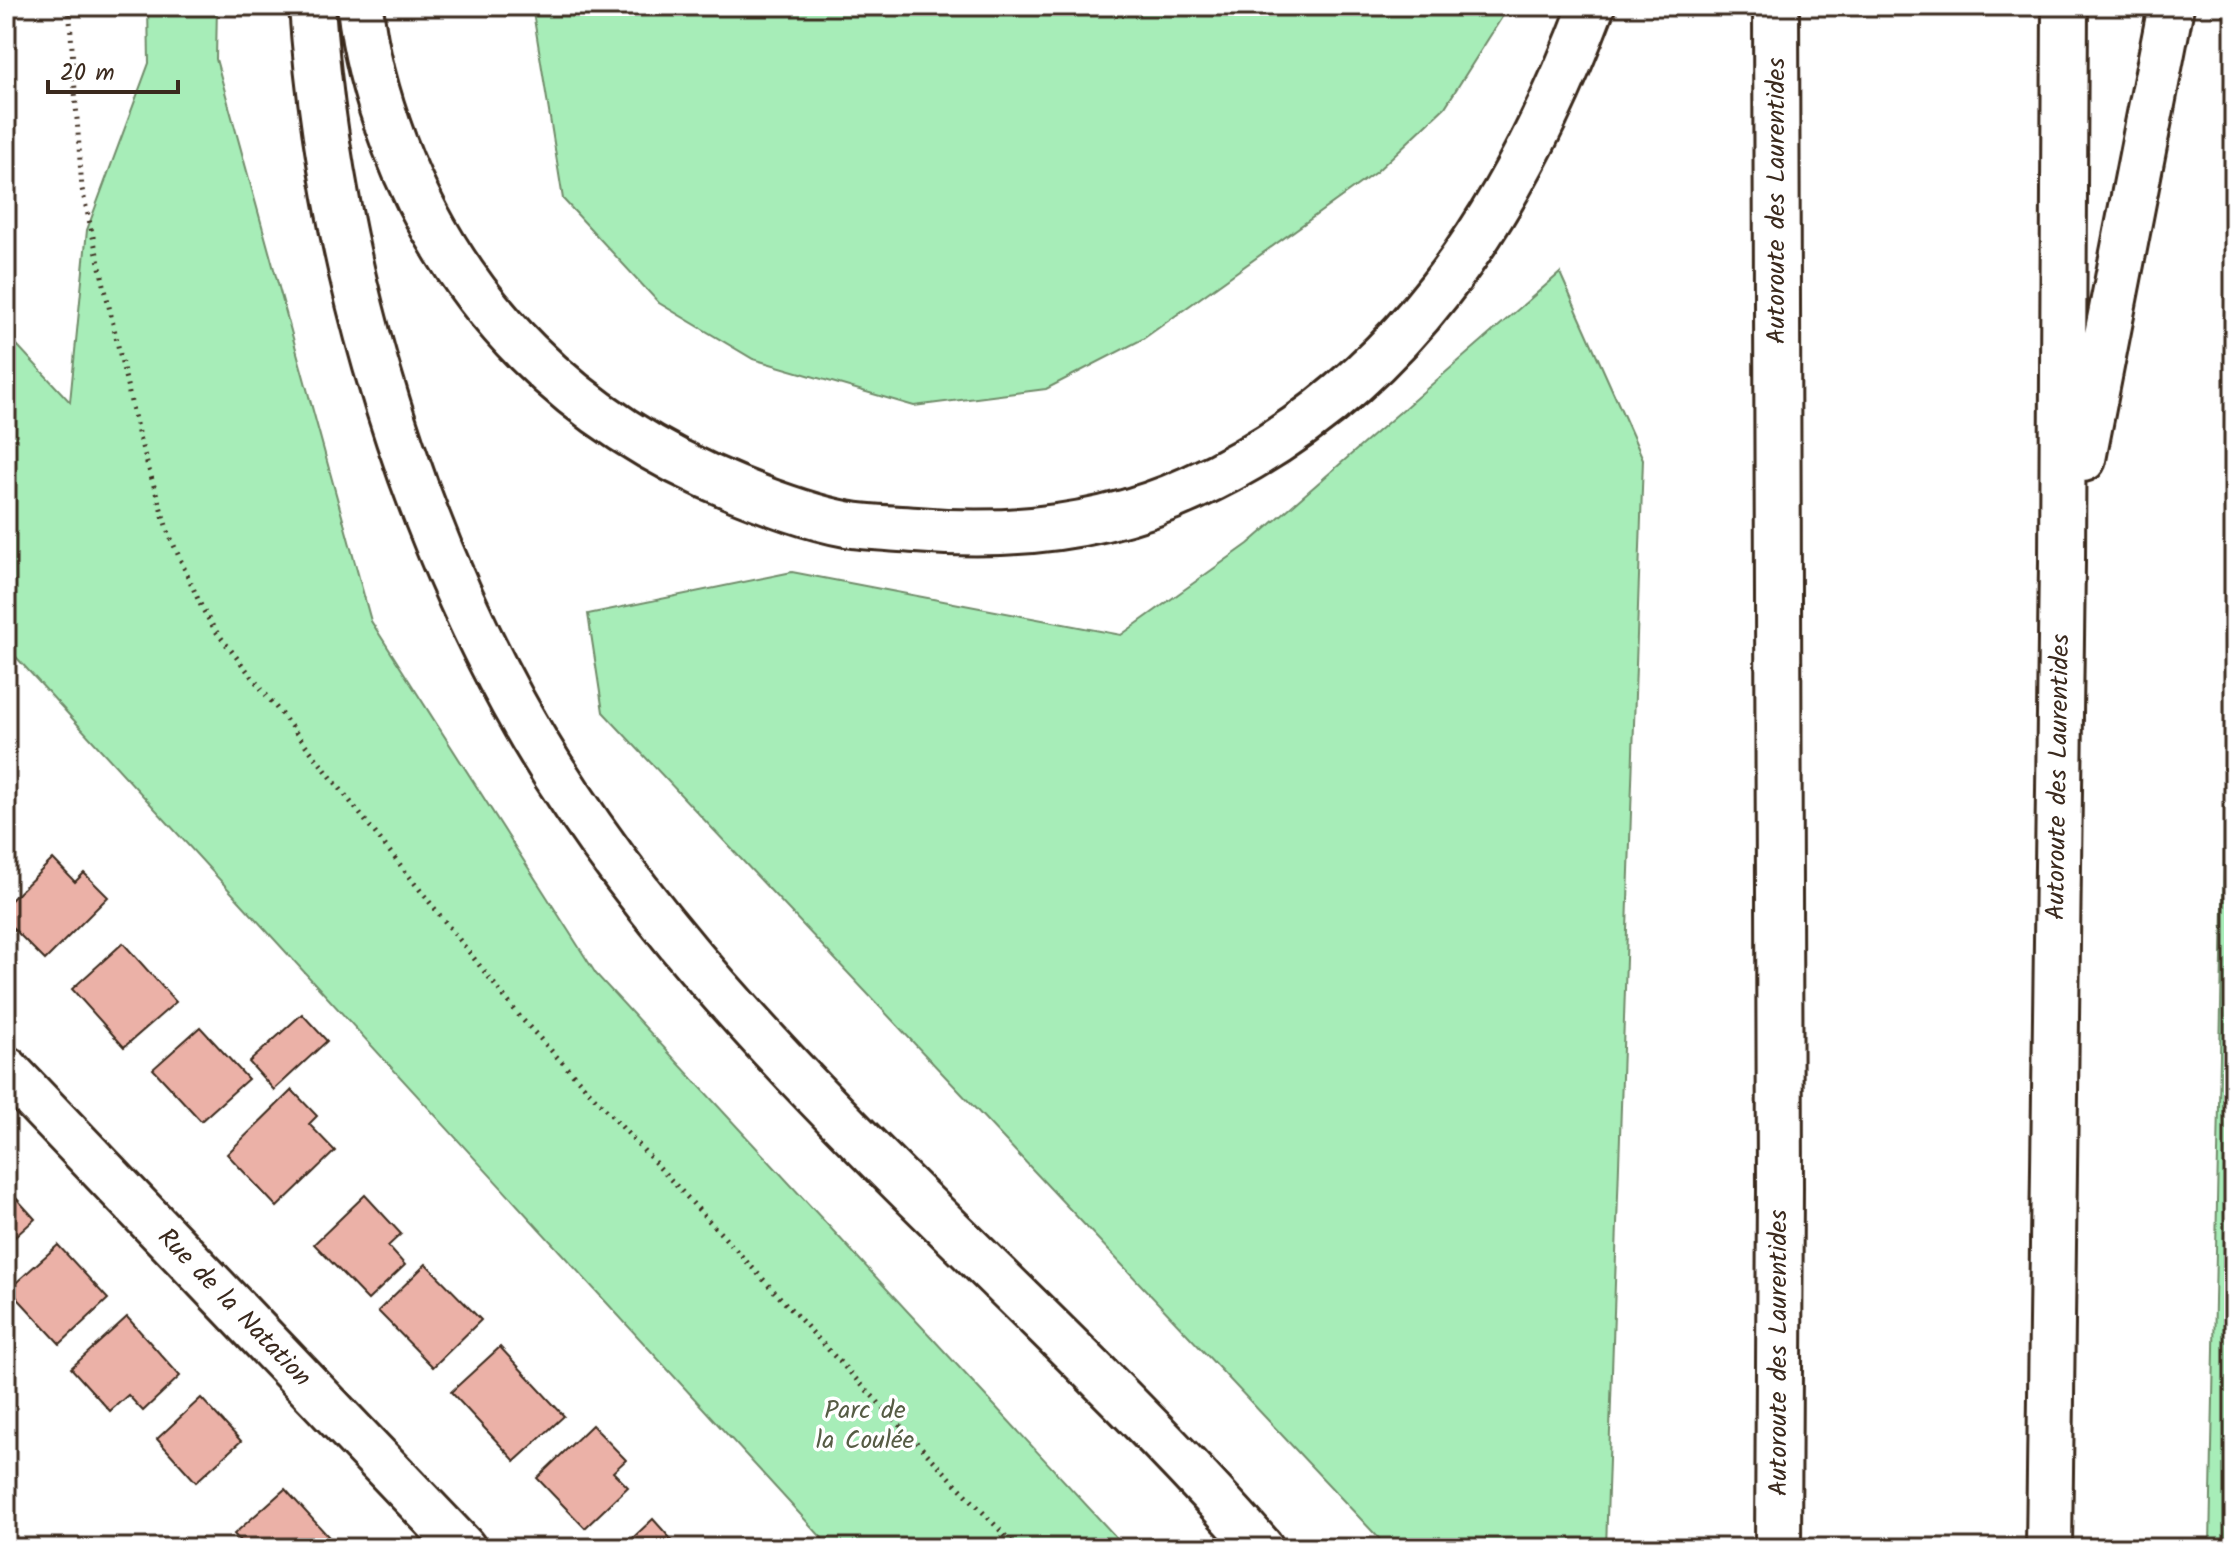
<svg xmlns="http://www.w3.org/2000/svg" width="2240" height="1554" viewBox="0 0 2240 1554" font-family="Kalam,sans-serif">
	<rect width="100%" height="100%" fill="#fff"/>
	<filter id="ink" filterUnits="userSpaceOnUse"><feTurbulence type="fractalNoise" baseFrequency=".0125" numOctaves="2"/><feDisplacementMap in="SourceGraphic" scale="16" xChannelSelector="R" yChannelSelector="G"/><feConvolveMatrix kernelMatrix="1 2 1 2 8 2 1 2 1" color-interpolation-filters="sRGB"/></filter>
	<g filter="url(#ink)">
		<path fill="#a7edb8" stroke="#718c6b" stroke-width="2" d="M148,6H217L216,59L371,621L596,974L1126,1548H831L6,646V333L70,402L87,230L149,63Z
			M532,6H1509L1445,107L1376,172L1143,339L1046,389L914,406L753,359L659,303L563,199Z
			M1560,273L1643,459L1606,1548H1388L603,712L588,614L792,572L1121,635L1248,544Z
			M2234,370V1542L2210,1546V1545Z"/>
		<path fill="#ebb1a7" stroke="#3b2a1e" stroke-width="2" d="M53,859L75,882L84,873L108,897L45,960L6,921V905Z
			M123,943L176,1002L124,1047L72,989Z
			M302,1014L327,1041L274,1090L249,1062Z
			M200,1027L248,1079L201,1121L153,1069Z
			M292,1090L317,1116L309,1124L335,1151L277,1207L227,1154Z
			M6,1187L35,1219L6,1245Z
			M365,1195L401,1234L388,1246L405,1265L368,1300L314,1244Z
			M58,1245L108,1299L60,1344L9,1289Z
			M426,1264L481,1320L433,1367L378,1311Z
			M127,1317L180,1376L143,1411L128,1395L110,1411L71,1368Z
			M500,1347L564,1416L515,1461L451,1392Z
			M201,1398L241,1441L196,1482L157,1439Z
			M592,1425L626,1460L613,1472L628,1487L585,1528L537,1478Z
			M285,1489L338,1547L246,1548L234,1534Z
			M653,1519L679,1548H622Z"/>
		<g fill="none" stroke-linecap="round" stroke-linejoin="round">
			<g stroke="#3b2a1e" stroke-width="50">
				<path id="minor" d="M6,1069L463,1548"/>
			</g>
			<g stroke="#3b2a1e" stroke-width="50">
				<path id="highway" d="M312,6C328,243 399,494 513,703C575,816 658,923 745,1019C910,1202 1098,1363 1261,1548
					M360,6C365,53 377,98 394,143C456,307 574,423 737,489C772,503 809,517 846,524C869,528 893,528 916,530C1010,538 1106,528 1192,488C1400,393 1514,212 1592,6
					M1776,6L1780,1188L1778,1548
					M2083,459L2171,6
					M2049,1548L2062,563L2065,6"/>
			</g>
			<path stroke="#3b2a1e" stroke-width="5" stroke-dasharray="2 6" stroke-linecap="butt" d="M69,6L82,189L139,437L168,532L202,608L215,630L521,1018L837,1359L1017,1548"/>
			<use href="#minor" stroke="#fff" stroke-width="44"/>
			<use href="#highway" stroke="#fff" stroke-width="44"/>
		</g>
	</g>
	<g text-anchor="middle" dominant-baseline="central" stroke-width="7" stroke-linejoin="round" paint-order="stroke">
		<g font-size="26" fill="#3b2a1e" stroke="#fff">
			<text transform="translate(1777 201) rotate(-90)">Autoroute des Laurentides</text>
			<text transform="translate(2059 777) rotate(-89)">Autoroute des Laurentides</text>
			<text transform="translate(234 1308) rotate(46)">Rue de la Natation</text>
			<text transform="translate(1779 1353) rotate(-90)">Autoroute des Laurentides</text>
		</g>
		<g font-size="26" fill="#565b44" stroke="#fff">
			<text x="865" y="1411">Parc de<tspan x="865" dy="30">la Coulée</tspan></text>
		</g>
	</g>
	<rect width="2240" height="1554" fill="none" stroke="#fff" stroke-width="32"/>
	<rect x="16" y="16" width="2208" height="1522" fill="none" stroke="#3b2a1e" stroke-width="3" filter="url(#ink)"/>
	<path d="M48 80v12h130v-12" fill="none" stroke="#3b2a1e" stroke-width="4"/>
	<text x="60" y="80" font-size="24" fill="#3b2a1e" stroke="#ffffff" stroke-width="6" paint-order="stroke">20 m</text>
</svg>
